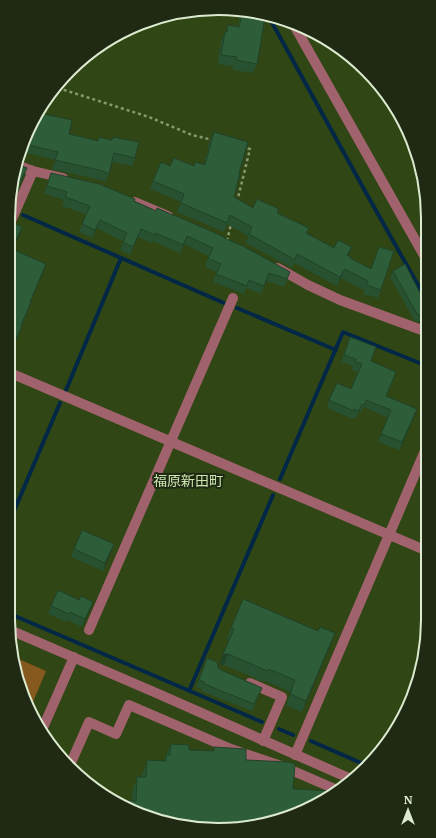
<svg xmlns="http://www.w3.org/2000/svg" width="436" height="838" viewBox="0 0 436 838" font-family="Merriweather,'Noto Sans JP',serif">
	<rect width="100%" height="100%" fill="#304614"/>
	<path fill="#865a1f" d="M14,657L46,671L30,709L19,688Z"/>
	<g fill="none" stroke-linecap="round" stroke-linejoin="round">
		<path stroke="#022747" stroke-width="4" d="M270,19L365,191L427,301
			M23,215L224,303
			M237,308L336,350
			M66,390L121,258
			M280,479L343,332L427,366
			M8,525L60,403
			M8,613L262,722
			M189,691L273,495
			M279,729L293,735
			M311,741L368,766"/>
		<path stroke="#879972" stroke-width="2.5" stroke-dasharray="3 3" stroke-linecap="butt" d="M58,88L149,117L192,135L213,140
			M237,202L250,149L243,147
			M227,241L231,224"/>
		<path stroke="#a0626c" stroke-width="10" d="M294,25L426,259
			M19,166L33,171L63,178
			M135,202L168,216
			M8,228L33,171
			M278,268L308,285L340,300L427,332
			M8,372L427,551
			M10,630L140,686L154,692L351,779
			M89,630L233,298
			M250,683L282,697L263,741
			M42,730L74,657
			M295,755L427,446
			M70,765L89,722L116,734L129,705L231,749L284,767L335,789"/>
	</g>
	<path fill="#285131" d="M234,9L265,17L257,64L253,73L233,70V67L218,64L221,41L225,32H226L228,25L238,27L240,15L233,14Z
		M30,125L98,141L99,137L112,140L113,137L135,158L132,166L112,162L109,174L106,182L100,180L52,169L55,160L22,152Z
		M214,132L239,173L234,197L253,208L277,213L309,228L307,233L349,256L381,290L378,298L363,294L364,290L341,278L337,286L294,263L292,268L246,243L248,236L227,224L224,232L177,212L181,202L150,189L153,181L170,166H194L195,162L204,164L210,141Z
		M19,165L27,168L18,189L13,187Z
		M51,173L134,201L156,211L224,238L290,272L284,287L266,281L261,294L246,288L244,294L213,282L217,272L205,267L209,256L184,244L180,253L153,241L152,243L138,237L130,255L120,250L123,241L97,228L92,238L79,232L86,214L62,206L64,200L44,194Z
		M8,226L20,234L13,249L46,264L30,302H31L28,310L11,352L10,351Z
		M393,271L420,293L427,318L419,322L415,321L390,277Z
		M350,337L371,361L394,380L386,396L414,417L400,450L378,442L388,418L364,407L361,412L359,411L356,419L351,417V418L327,408L329,400L351,389L358,372L352,370L353,366L341,362Z
		M114,544L103,571L71,557L74,549Z
		M79,600L93,602L82,627L67,620L66,622L48,614L51,606Z
		M231,628L331,644L302,712L286,705L291,692L265,681L264,682L224,665H219L229,640L227,639Z
		M207,658L221,670L262,688L252,711L201,691L202,689L196,687Z
		M171,744L189,750L213,751L214,747L246,760L293,789L299,814L132,800L133,789L137,777H142L143,773L147,760L164,761L166,754H167Z"/>
	<path fill="#204228" d="M100,220L97,228L92,238L95,230Z
		M22,227L20,234L10,257L12,249Z
		M141,229L138,237L130,255L133,247Z
		M187,236L184,244L180,253L183,245Z
		M46,264L44,271L27,309L30,302Z
		M345,269L341,278L337,286L340,277Z
		M427,313V318L419,322L422,316Z
		M417,409L414,417L400,450L402,442Z
		M114,544L111,552L103,571L105,563Z
		M93,602L90,610L82,627L85,619Z
		M335,633L331,644L302,712L306,701Z
		M223,654H228L224,665H219Z
		M268,816L286,817L266,822Z"/>
	<path fill="#2e5e39" stroke="#204228" d="M243,11L265,17L257,64L236,60L237,57L221,55L225,32H227L228,25L239,27Z
		M39,113L72,120L69,134L98,141L99,137L112,140L113,137L139,142L135,158L114,153L109,174L103,171L55,160L58,152L25,144L30,125Z
		M214,132L248,142L239,173H240L234,197L253,208L257,199L279,209L277,213L309,228L306,233L334,248L338,240L352,247L347,255L351,257L350,258L371,269L379,247L394,251L381,290L366,285L368,281L345,269L340,277L297,254L295,260L249,234L252,227L230,215L227,223L181,203L184,194L153,181L161,162L170,166L174,158L194,166L195,162L205,165Z
		M19,165L27,168L20,182L15,180Z
		M51,173L99,184L135,199L134,201L156,211L157,208L175,216H176L204,228L224,237V238L243,246L290,272L287,279L269,273L264,286L249,280L247,286L216,274L221,264L208,258L213,248L187,236L183,245L156,233L155,235L141,229L133,247L123,242L127,233L100,220L95,230L82,224L90,206L65,197L67,192L47,186Z
		M16,224L22,227L12,249L46,264L30,302H31L21,325L22,326L14,344H12L8,353V226L11,227L14,226Z
		M405,264L420,293L421,292L427,302V313L422,316L417,314L393,271Z
		M350,337L376,347L371,361L396,372L386,396L417,409L402,442L381,434L391,410L366,400L364,405L362,404L359,411L354,409V411L329,400L337,383L351,389L362,364L355,362L356,359L344,355Z
		M82,530L114,544L105,563L74,549Z
		M58,590L79,600L81,596L93,602L85,619L70,612L69,614L51,606Z
		M243,599L318,631L320,627L335,633L306,701L290,694L295,680L269,669L268,671L228,654H223L234,629L231,628Z
		M207,658L217,662L218,668L221,670L262,688L254,704L204,684V682L199,680Z
		M171,744L189,745V750L214,751V747L246,749V760L288,762L295,764L293,789L333,791L299,814L286,817L268,816V821L232,830L164,823L112,800L136,801L137,777H146L147,760L166,761V754L170,755Z"/>
	<g text-anchor="middle" dominant-baseline="central" stroke-width="4" stroke-linejoin="round" paint-order="stroke">
		<g font-size="14" fill="#cae6ae" stroke="#1f2914">
			<text x="188" y="481">福原新田町</text>
		</g>
	</g>
	<path d="M0 0H436V838H0ZM218 15H218A203 203 0 0 1 421 218V620A203 203 0 0 1 218 823H218A203 203 0 0 1 15 620V218A203 203 0 0 1 218 15Z" fill="#1f2914" fill-rule="evenodd"/>
	<path fill="none" stroke="#dcebcf" stroke-width="2" d="M218 15H218A203 203 0 0 1 421 218V620A203 203 0 0 1 218 823H218A203 203 0 0 1 15 620V218A203 203 0 0 1 218 15Z"/>
	<g transform="translate(408 810)" stroke="#1f2914" stroke-width="3" paint-order="stroke">
	<path d="M0-3L7 15L0 10L-7 15Z" fill="#dcebcf"/>
	<text y="-6" font-size="11" font-weight="bold" text-anchor="middle" fill="#dcebcf">N</text>
	</g>
</svg>
